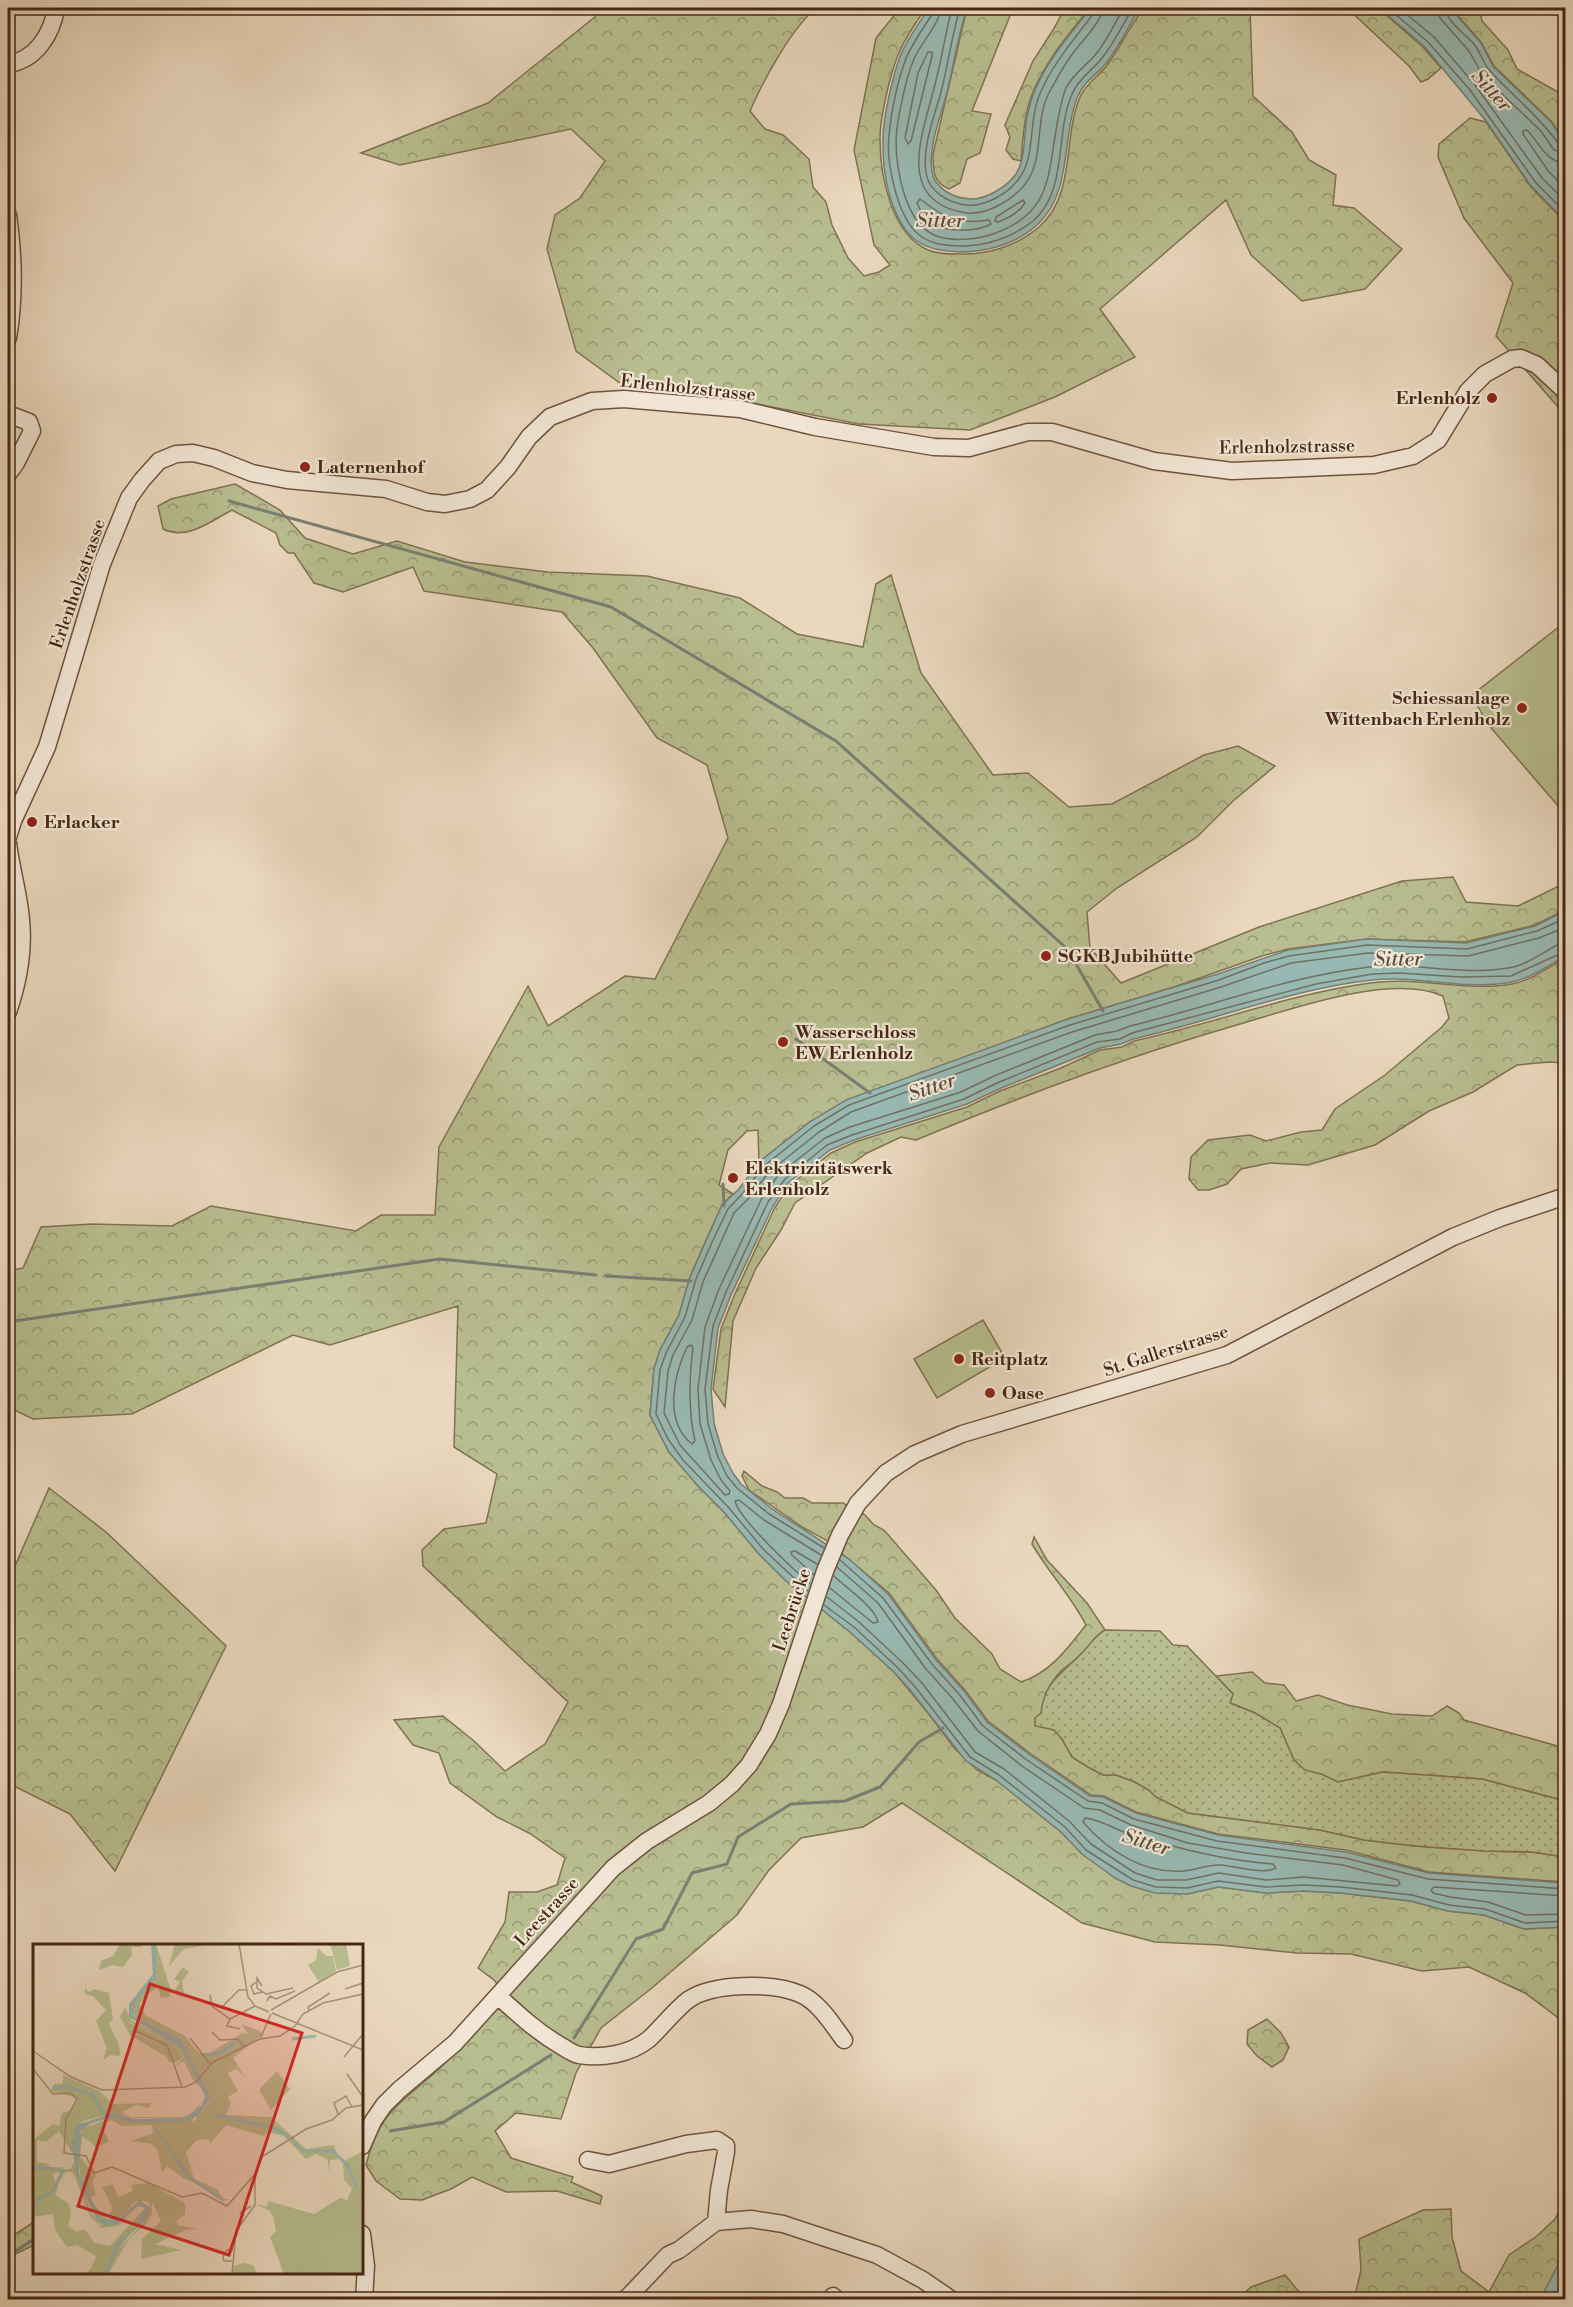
<svg xmlns="http://www.w3.org/2000/svg" width="1573" height="2307" viewBox="0 0 1573 2307" font-family="'Libre Bodoni',serif">
	<defs>
		<pattern id="forest-crowns" width="20" height="18" patternUnits="userSpaceOnUse" patternTransform="scale(1.5)"><rect width="20" height="18" fill="#b8be90"/><path d="M2 6a3 3 0 1 1 6 0M12 15a3 3 0 1 1 6 0" fill="none" stroke="#979a74"/></pattern>
		<pattern id="park-dots" width="8" height="8" patternUnits="userSpaceOnUse" patternTransform="scale(1.5)"><rect width="8" height="8" fill="#b8be90"/><path d="M2 2h.1M6 6h.1" fill="none" stroke="#979a74" stroke-width="1.8" stroke-linecap="round"/></pattern>
	</defs>
	<rect width="100%" height="100%" fill="#ead8be"/>
	<filter id="stains"><feTurbulence type="fractalNoise" baseFrequency=".00333" numOctaves="4"/><feColorMatrix values="0 0 0 0 .2 0 0 0 0 .09 0 0 0 0 .02 0 0 0 .5 -.17"/></filter>
	<radialGradient id="worn" r=".72"><stop offset=".6" stop-color="#630" stop-opacity="0"/><stop offset="1" stop-color="#630" stop-opacity=".3"/></radialGradient>
	<path fill="#b8be90" stroke="#807252" stroke-width="1.5" d="M1565,622V814L1486,722L1472,695Z
		M983,1320L1005,1358L937,1398L914,1359Z"/>
	<path fill="url(#forest-crowns)" stroke="#807252" stroke-width="1.5" d="M606,8H817C793,25 762,83 750,111L765,129L783,135L809,159L813,187L826,202L832,225L848,258L864,276L879,272L890,265L874,245L854,150L876,38L900,8H926C916,22 905,38 898,55C890,75 880,117 880,139C880,175 891,234 928,250C937,254 948,254 959,254C988,255 1017,246 1039,227C1077,194 1062,135 1081,95C1088,81 1102,74 1110,61C1122,44 1131,24 1144,8H1250L1253,96L1292,132L1309,160L1336,175L1333,205L1354,208L1402,249L1365,289L1302,301L1251,255L1226,200L1100,309L1135,357L1055,397L970,430L859,424L711,395L624,386L576,351L547,249L555,215L580,198L605,161L571,129L400,165L361,153L488,103Z
		M967,8H1013L972,111L991,114L980,153L967,159L960,183L949,189C933,182 933,171 933,154Z
		M1065,8H1090C1069,33 1046,61 1033,92C1024,113 1023,138 1021,161L1013,159L1006,150L1010,137L1005,125L1033,61L1053,30Z
		M1347,8H1378L1423,47L1441,68L1428,79L1421,82L1409,66Z
		M1451,8H1479L1482,21L1508,50L1517,69L1565,96V142L1552,122L1494,66L1481,42Z
		M1470,118L1486,122L1531,187L1565,222L1566,404L1559,408L1496,336L1513,283L1464,218L1438,157L1439,144Z
		M235,484L280,510L305,538L353,554L397,541L465,562L548,572L647,576L740,598L797,634L863,647L876,584L891,575L921,673L993,775L1028,773L1069,807L1112,804L1204,755L1238,746L1275,766L1233,801L1197,837L1117,888L1087,912L1090,948L1121,983L1259,927L1402,881L1453,877L1466,902L1518,906L1565,883V910L1535,925L1465,942L1367,939L1288,949L1262,956L1174,987L1068,1019L909,1078L811,1121L759,1162L758,1130L747,1131L728,1150L719,1185L733,1194L722,1205L707,1238L690,1277L679,1315L660,1350L654,1369L650,1415L669,1452L698,1486L724,1512L758,1553L785,1580L850,1632L894,1672L928,1713L955,1749L977,1770L996,1780L1061,1832L1082,1854L1131,1886L1187,1894L1218,1887L1266,1893L1303,1891L1341,1893L1411,1901L1448,1911L1484,1915L1524,1929L1565,1927V2026L1557,2017L1525,1993L1469,1967L1422,1971L1351,1954L1297,1953L1220,1945L1155,1942L1082,1923L902,1803L863,1827L801,1838L769,1870L737,1915L652,1988L601,2028L576,2073L561,2119L516,2113L495,2131L511,2158L573,2177L571,2182L602,2196L600,2204L557,2191L506,2192L472,2177L451,2189L422,2200L400,2199L376,2181L366,2165C380,2109 401,2104 440,2068C464,2045 486,2021 507,1996L494,1980L478,1968L505,1922L509,1892H537L557,1885L565,1858L529,1833L497,1817L450,1783L439,1753L413,1745L394,1720L443,1716L474,1741L505,1771L545,1744L568,1702L423,1566L422,1550L444,1529L486,1523L497,1474L454,1447L458,1306L330,1345L293,1335L132,1414L33,1419L8,1407V1271L23,1268L41,1227L92,1224L172,1226L211,1206L356,1231L381,1215H435L439,1147L528,986L548,1026L625,976L655,979L728,838L707,765L657,738L593,648L562,612L424,591L413,567L343,592L314,583L294,553H288L280,545L276,533L232,510C211,521 187,541 163,529L158,506L171,499Z
		M1565,958V1063L1549,1062L1517,1065L1473,1092L1429,1111L1375,1145L1308,1165L1270,1163L1241,1169L1227,1184L1209,1190H1198L1189,1179L1191,1157L1208,1140L1250,1135L1266,1141L1301,1132L1322,1130L1335,1109L1385,1075L1442,1027L1449,1018L1443,996C1389,972 1284,1012 1230,1027C1123,1058 1019,1097 916,1140L901,1137L867,1153L795,1203L781,1230L756,1268L733,1321L725,1407L713,1389L721,1329L734,1296L775,1207L790,1185L831,1153L855,1142L967,1107L1000,1091L1061,1068L1100,1050L1122,1047L1134,1041C1213,1024 1289,994 1370,983C1417,976 1465,992 1512,984C1530,981 1549,967 1565,958Z
		M744,1471L762,1486L777,1492L785,1498H803L812,1503H843L865,1515L874,1525L884,1530L936,1590L955,1618L992,1654L1000,1669L1021,1682C1050,1673 1068,1648 1086,1625C1071,1596 1049,1573 1032,1544L1034,1537L1047,1560L1087,1603L1105,1630C1093,1637 1089,1647 1079,1656C1074,1662 1066,1666 1061,1671C1045,1688 1039,1705 1045,1727L1054,1730L1062,1739L1072,1757L1088,1767L1103,1775H1116L1135,1782L1149,1790L1156,1797L1188,1813L1320,1830L1364,1840L1415,1846L1484,1851L1532,1852L1565,1857V1882L1429,1872L1346,1850L1218,1834L1136,1812L1104,1796L1091,1795L1031,1754L988,1721L965,1690L937,1659L889,1593L826,1540L802,1527L749,1490L742,1476Z
		M49,1488L106,1532L226,1646L115,1871L70,1814L8,1783V1582Z
		M1252,1672L1265,1683L1284,1685L1296,1701L1318,1695L1347,1705L1392,1714L1432,1716L1447,1706L1459,1713L1464,1720L1565,1748V1801L1482,1779L1383,1772L1338,1782L1321,1774L1305,1771L1294,1760L1280,1728L1255,1713L1230,1703L1233,1694L1216,1676Z
		M1267,2019L1281,2033L1289,2047L1283,2060L1272,2067L1257,2056L1247,2044L1248,2030Z
		M1565,2200V2251L1541,2299L1354,2300L1361,2270L1359,2239L1423,2210L1451,2209L1452,2237L1461,2271L1489,2292L1509,2255L1537,2236L1555,2219Z
		M34,2222V2245L9,2257L8,2261V2239Z
		M1285,2275L1305,2299H1238L1251,2287Z"/>
	<path fill="url(#park-dots)" stroke="#807252" stroke-width="1.5" d="M1105,1630L1160,1631L1173,1645L1187,1646L1233,1694L1230,1703L1255,1713L1280,1728L1294,1760L1305,1770L1321,1774L1338,1782L1383,1772L1482,1779L1565,1801V1857L1532,1852L1484,1851L1415,1846L1364,1840L1320,1830L1188,1813L1156,1797L1149,1790L1135,1782L1116,1775H1103L1088,1767L1072,1757L1062,1739L1054,1730L1035,1726V1718L1041,1713C1044,1683 1060,1675 1079,1656C1089,1647 1093,1637 1105,1630Z"/>
	<path fill="#98b9b3" stroke="#787f73" stroke-width="1.5" d="M929,8H967C958,35 954,64 947,92C941,117 928,145 932,172C935,189 954,198 970,199C985,200 1007,187 1016,174C1027,156 1023,132 1028,112C1036,73 1067,38 1091,8H1140C1129,25 1120,45 1107,62C1098,74 1084,81 1078,96C1061,137 1073,191 1038,224C1017,244 987,252 959,252C942,251 925,249 912,237C889,214 882,170 883,139C883,118 893,74 901,54C908,38 919,23 929,8Z
		M1379,8H1450L1481,43L1493,66L1552,123L1565,144V221L1531,186L1486,121L1424,46Z
		M1565,911V956C1549,965 1531,978 1512,982C1466,991 1418,975 1372,980C1290,989 1213,1021 1133,1039L1121,1044L1100,1048L999,1089L967,1104L854,1140L830,1150L788,1183L773,1206L731,1295L718,1328L711,1389L714,1423L723,1454L733,1473L741,1484L772,1509L849,1559L888,1594L936,1660L964,1691L987,1722L1030,1755L1090,1796L1103,1797L1136,1813L1218,1835L1346,1852L1429,1873L1565,1883V1927L1524,1929L1484,1915L1448,1911L1411,1901L1341,1893L1303,1891L1266,1893L1218,1887L1187,1894L1155,1893L1131,1886L1115,1878L1082,1854L1061,1832L996,1780L966,1761L911,1691L894,1672L850,1632L785,1580L758,1553L724,1512L698,1486L669,1452L650,1415L654,1369L660,1350L679,1315L690,1277L722,1205L739,1189L759,1162L811,1121L846,1100L1068,1019L1218,974L1288,950L1367,939L1466,943L1535,926Z
		M1565,2251V2299H1541L1543,2294Z"/>
	<g fill="none" stroke-linecap="round" stroke-linejoin="round">
		<path stroke="#707064" stroke-width="1.5" d="M933,8V13C924,27 914,41 907,56C898,78 891,112 889,136C886,162 897,216 918,234C931,245 945,245 961,246C987,246 1013,237 1033,221C1069,190 1054,132 1073,92C1079,78 1093,70 1102,58C1114,43 1123,24 1133,8
			M941,8C940,23 920,44 914,59C906,77 897,120 896,139C896,168 904,219 932,234C947,242 974,240 990,235C1054,214 1047,175 1058,119C1060,110 1062,97 1066,88C1073,74 1086,66 1096,54C1107,41 1115,22 1124,8
			M952,8C945,35 941,64 933,92C921,138 896,203 967,213C988,215 1014,199 1026,183C1045,157 1034,119 1050,91C1056,80 1063,67 1071,56C1079,44 1102,22 1103,8
			M960,8C952,35 948,65 941,92C934,118 922,146 926,173C929,192 949,203 966,205C985,207 1007,194 1018,180C1036,158 1028,123 1039,96C1051,66 1074,39 1094,13L1095,8
			M1388,8L1428,42L1470,90L1536,183L1566,213
			M1399,8L1434,37L1475,85L1542,178L1566,202
			M1438,8L1440,18L1469,51L1483,76L1541,131L1554,150L1566,154
			M1445,8C1447,22 1465,34 1474,44C1481,53 1483,64 1491,72C1515,98 1538,115 1559,144L1566,146
			M928,52H932V56L911,141L908,144L905,138L918,73Z
			M1566,163C1545,162 1540,143 1527,130L1523,131V134L1549,172L1566,189
			M920,199C945,218 956,225 989,220L991,224C977,232 944,233 931,222C924,218 920,210 917,203Z
			M1023,200L1025,203C1019,213 1008,218 998,222L995,221L996,217Z
			M1566,927L1539,938L1468,956L1368,953L1291,963L1221,987L1072,1032L851,1112L819,1132L769,1172L749,1198L734,1213L703,1282L692,1320L673,1355L668,1371L664,1413L680,1445L725,1495L729,1494L730,1491L721,1480L711,1460L700,1424L698,1389L705,1327L719,1289L761,1200L779,1174L825,1138L850,1127L961,1092L994,1076L1095,1035L1117,1031L1130,1026C1210,1007 1288,976 1370,967C1416,962 1462,976 1508,968C1525,966 1542,953 1557,945L1566,943
			M691,1345L693,1348C689,1379 688,1410 695,1441L692,1444C663,1421 674,1375 687,1347Z
			M824,1548L769,1514L737,1488L727,1476L718,1457L708,1424L705,1389L713,1326L726,1292L768,1202L785,1179L827,1145L852,1135L964,1099L997,1083L1097,1042L1120,1039L1132,1033L1316,984L1372,974L1400,973L1461,977L1511,976L1566,951
			M840,1560L883,1598L932,1664L959,1694L983,1726L1027,1760L1088,1801L1102,1803L1134,1819L1217,1841L1345,1858L1428,1879L1566,1889
			M814,1575L792,1555L791,1552L795,1551L817,1564
			M810,1584C794,1570 739,1519 735,1501L739,1500L764,1520L821,1555
			M830,1588L873,1623L878,1622C876,1608 845,1587 834,1576
			M808,1591L763,1549L729,1508L683,1460L668,1439L656,1414L660,1370L666,1353L685,1317L696,1279L713,1240L728,1209L743,1193L764,1166L814,1126L849,1105L1070,1025L1219,980L1264,963L1289,956L1367,945L1467,949L1537,931L1566,918
			M827,1597L859,1622L903,1663L922,1683L975,1752L1004,1769L1069,1821L1091,1844L1135,1873L1157,1880H1186L1219,1873L1266,1880L1303,1877L1397,1886L1400,1884L1398,1880L1343,1865L1246,1853L1188,1843L1131,1825L1100,1810L1084,1808L1022,1766L978,1731L953,1699L926,1669L878,1603L837,1567
			M824,1605L854,1627L898,1668L916,1688L970,1757L999,1775L1065,1827L1086,1850L1133,1880L1156,1887L1187,1888L1218,1881L1266,1887L1303,1885L1341,1887L1412,1895L1449,1905L1485,1909L1525,1923L1566,1921
			M1085,1818C1102,1820 1116,1830 1132,1835C1182,1849 1222,1860 1273,1864L1276,1868C1264,1875 1235,1866 1221,1865C1209,1864 1196,1870 1184,1871C1144,1874 1109,1852 1083,1822Z
			M1566,1896L1434,1887L1431,1890L1433,1893L1450,1897L1488,1902L1526,1915L1566,1914"/>
		<path stroke="#787f73" stroke-width="3" d="M229,501L611,607L836,741L1064,946
			M1068,950L1103,1011
			M796,1039L870,1093
			M723,1184L724,1206
			M606,1276L691,1281
			M8,1322L440,1259L596,1275
			M574,2038L636,1939L663,1929L692,1873L727,1864L738,1837L791,1804L845,1801L880,1787L919,1742L943,1728
			M390,2131L444,2122L551,2055
			M8,2256L34,2239"/>
		<g stroke="#70533e" stroke-width="19">
			<path id="minor" d="M8,64C36,60 52,34 56,8
				M8,215C14,257 15,296 8,338
				M8,414L29,422L32,431L16,463L8,474
				M8,837L13,821L47,747L102,564L129,498L142,480L159,461L176,454L193,453L214,458L252,473L287,480L386,489L427,502L445,504L470,499L487,490L508,467L529,437L550,417L592,401L624,399L740,409L815,427L934,447L969,448L1028,432H1052L1154,461L1232,471L1374,465L1413,456L1438,440L1468,391L1485,374L1512,359L1521,358L1537,365L1566,392
				M8,843C11,869 19,894 21,920C24,951 18,983 8,1012
				M498,1996C520,2016 537,2032 563,2047C568,2050 574,2054 579,2055C602,2059 631,2054 649,2039C662,2027 674,2011 688,2000C712,1983 773,1982 800,1994C819,2002 832,2024 844,2040
				M362,2146L373,2121L384,2105L399,2090L455,2043L613,1868L647,1841L709,1803L732,1784L749,1765L768,1734L781,1704L825,1571L840,1535L858,1503L886,1473L915,1454L962,1434L1227,1355L1453,1237L1500,1218L1566,1196
				M588,2160L609,2164L686,2144L717,2140L726,2146V2152L719,2190L716,2222
				M362,2234L366,2266L364,2300
				M625,2300L668,2255L679,2250L716,2222L751,2219L783,2224L877,2255L923,2280L952,2300
				M831,2300L833,2296"/>
		</g>
		<use href="#minor" stroke="#f1e6d5" stroke-width="16"/>
	</g>
	<g fill="#8f2418" stroke="#f1e6d5" stroke-width="2">
		<circle cx="1492" cy="398" r="6"/>
		<circle cx="305" cy="467" r="6"/>
		<circle cx="1522" cy="708" r="6"/>
		<circle cx="32" cy="822" r="6"/>
		<circle cx="1046" cy="956" r="6"/>
		<circle cx="783" cy="1042" r="6"/>
		<circle cx="733" cy="1178" r="6"/>
		<circle cx="959" cy="1359" r="6"/>
		<circle cx="990" cy="1393" r="6"/>
	</g>
	<g text-anchor="middle" dominant-baseline="central" stroke-width="4.5" stroke-linejoin="round" paint-order="stroke">
		<g font-size="18" fill="#472714" stroke="#f1e6d5">
			<text transform="translate(688 388) rotate(6)">Erlenholzstrasse</text>
			<text transform="translate(1287 447) rotate(-1)">Erlenholzstrasse</text>
			<text transform="translate(78 584) rotate(-71)">Erlenholzstrasse</text>
			<text transform="translate(1166 1351) rotate(-18)">St. Gallerstrasse</text>
			<text transform="translate(792 1610) rotate(-72)">Leebrücke</text>
			<text transform="translate(547 1912) rotate(-48)">Leestrasse</text>
		</g>
		<g font-size="18" font-weight="bold" fill="#472714" stroke="#f1e6d5" text-anchor="start">
			<text x="1480" y="398" text-anchor="end">Erlenholz</text>
			<text x="317" y="467">Laternenhof</text>
			<text x="1510" y="698" text-anchor="end">Schiessanlage<tspan x="1510" dy="21">Wittenbach Erlenholz</tspan></text>
			<text x="44" y="822">Erlacker</text>
			<text x="1058" y="956">SGKB Jubihütte</text>
			<text x="795" y="1032">Wasserschloss<tspan x="795" dy="21">EW Erlenholz</tspan></text>
			<text x="745" y="1168">Elektrizitätswerk<tspan x="745" dy="21">Erlenholz</tspan></text>
			<text x="971" y="1359">Reitplatz</text>
			<text x="1002" y="1393">Oase</text>
		</g>
		<g font-size="20" font-style="italic" fill="#5b4c3c" stroke="#f1e6d5">
			<text transform="translate(1491 91) rotate(48)">Sitter</text>
			<text x="940" y="221">Sitter</text>
			<text transform="translate(1398 960) rotate(-1)">Sitter</text>
			<text transform="translate(932 1088) rotate(-19)">Sitter</text>
			<text transform="translate(1146 1843) rotate(17)">Sitter</text>
		</g>
	</g>
	<g transform="translate(33 1944)">
		<rect width="330" height="330" fill="#ead8be"/>
		<path d="M284,0H313L317,22L304,26L298,2ZM285,4L293,12H300L303,27L286,38L275,21L283,16ZM68,178L76,198L62,203L51,189Z" fill="#b8be90"/>
		<path d="M87,0H108L109,3H98L99,11L90,23L80,21L66,26L68,17L80,12ZM123,0L138,47L136,53L128,54L125,44L116,49L107,59L112,71L152,92L166,109H177L209,89L215,90L208,80L227,87L229,91L200,114L212,133L203,125L195,129L205,147L195,153L198,158L193,171L238,173L273,205L301,201L305,215L297,216V228L294,215L283,210L273,215L251,192L234,188L231,192L193,181L177,200L176,195L164,196L153,208L161,235L184,245L190,255H197L189,257L180,247L152,235L134,222L129,228L125,206L119,200L98,197L120,189L119,181L89,182L78,176L51,189L58,199L49,192L47,213L63,232L59,237L63,251L57,253L47,230L45,199L50,185L77,174L102,179L160,175V179L178,155L148,95L100,72L103,57L123,35ZM142,0H169L170,2L151,5L136,22ZM150,23L156,28L149,37L151,50L144,52L142,46L147,38L141,35ZM52,44L56,48L61,45L76,49L80,75L76,80L86,101L87,112L77,111L70,117L74,104L63,77L73,66L60,52L52,50ZM92,63L99,77L136,96L148,104L171,146L161,138L151,117L143,121L151,113L139,99L96,78L102,89L126,100L132,112L97,91L87,73ZM244,127L257,145L238,166L226,146ZM30,131L66,147L80,160L118,159L116,164L104,161L89,168L98,173H149L158,170L171,155L160,171L152,174H101L81,169L50,177L40,193V210L26,187L13,198L4,196V218L15,220L18,226L37,225L41,219L58,269L68,281L88,279L104,264L87,281L69,284L57,272L40,228L19,229L25,244L22,251L35,259L38,268L35,282L44,288L52,285L61,299L77,302L112,264L102,283L84,298L71,330H50L58,325L63,312L44,301L34,303L22,286L20,270L0,273V196L20,180L26,182L29,169L36,167L44,154L18,147L21,140L30,139ZM330,207V330H251L237,293L243,287L241,275L237,267L223,260L234,263L235,257L281,270L307,254L314,256L319,245L311,235L310,218ZM116,239L152,259V270L143,277L145,281L166,285L153,286L122,300L148,306L108,315L109,295L128,277L119,258V270L113,280L96,295L75,330L84,307L112,277L117,262L114,257H103L87,275L74,277L68,275L60,260L75,275L79,263L69,243L80,241L85,253L100,247L98,241ZM211,319L220,321L224,330H200V322Z" fill="#b8be90"/>
		<path d="M96,79L139,99L150,113L142,119L136,118L126,100L102,88Z" fill="#b8be90"/>
		<path d="M118,0H123V35L103,57L100,72L148,95L178,154L165,172L153,178L102,179L77,174L59,179L48,187L46,229L68,275H87L106,256L117,263L112,277L95,292L84,307L75,330H71L84,298L102,283L112,264L105,262L85,280L72,282L64,277L42,228L39,198L44,181L81,169L101,175L152,174L169,161L172,152L148,104L96,73V60L120,30Z" fill="#98b9b3"/>
		<path fill="none" stroke="#98b9b3" stroke-width="3" d="M259,95L283,92M173,111L188,109L204,97M19,145L31,142L60,151L72,172M179,170L241,184L256,193M124,187L157,234L190,256M259,196L271,207H300L314,221L324,243M0,224L30,225M0,258L20,247L31,225"/>
		<path fill="none" stroke="#a9917a" stroke-width="1.5" d="M206,0L215,53L222,62L236,68M223,38L218,42L221,50L229,48M229,42L224,34V44L233,50L260,44M312,45L330,39M177,51L179,62L197,75L222,62M234,57L237,52L243,55L262,47M188,64L206,46H213M238,66L304,28L330,21M276,67L275,63L297,49M239,69L330,106M197,75L194,82L207,85M102,87L134,101L149,143M179,88L187,96L205,95L211,103M157,94L177,120M227,95L247,92L262,82L270,70L290,59L330,50M0,107L38,133L69,146L152,143L163,138L180,118L227,95L238,70M311,113L330,90M0,125L20,150L37,149L44,155L33,175L31,209L53,212L61,229L79,223L149,253L169,249L194,262L222,230M314,130L330,153M305,170L301,159L313,152L319,163M211,272L207,269L218,262M199,317H191L190,313L194,306L200,305M199,330L203,287L222,261V230L227,214L273,185L299,176L313,164L330,161"/>
		<path fill="#d62828" fill-opacity="0.15" stroke="#d62828" stroke-width="3" d="M117,40L269,89L196,311L45,262Z"/>
		<rect width="330" height="330" fill="none" stroke="#472714" stroke-width="3"/>
	</g>
	<rect width="1573" height="2307" fill="none" stroke="#ead8be" stroke-width="30"/>
	<rect x="9" y="9" width="1555" height="2289" fill="none" stroke="#472714" stroke-width="3"/>
	<rect x="15" y="15" width="1543" height="2277" fill="none" stroke="#472714" stroke-width="1.5"/>
	<rect width="100%" height="100%" filter="url(#stains)"/>
	<rect width="100%" height="100%" fill="url(#worn)"/>
</svg>
